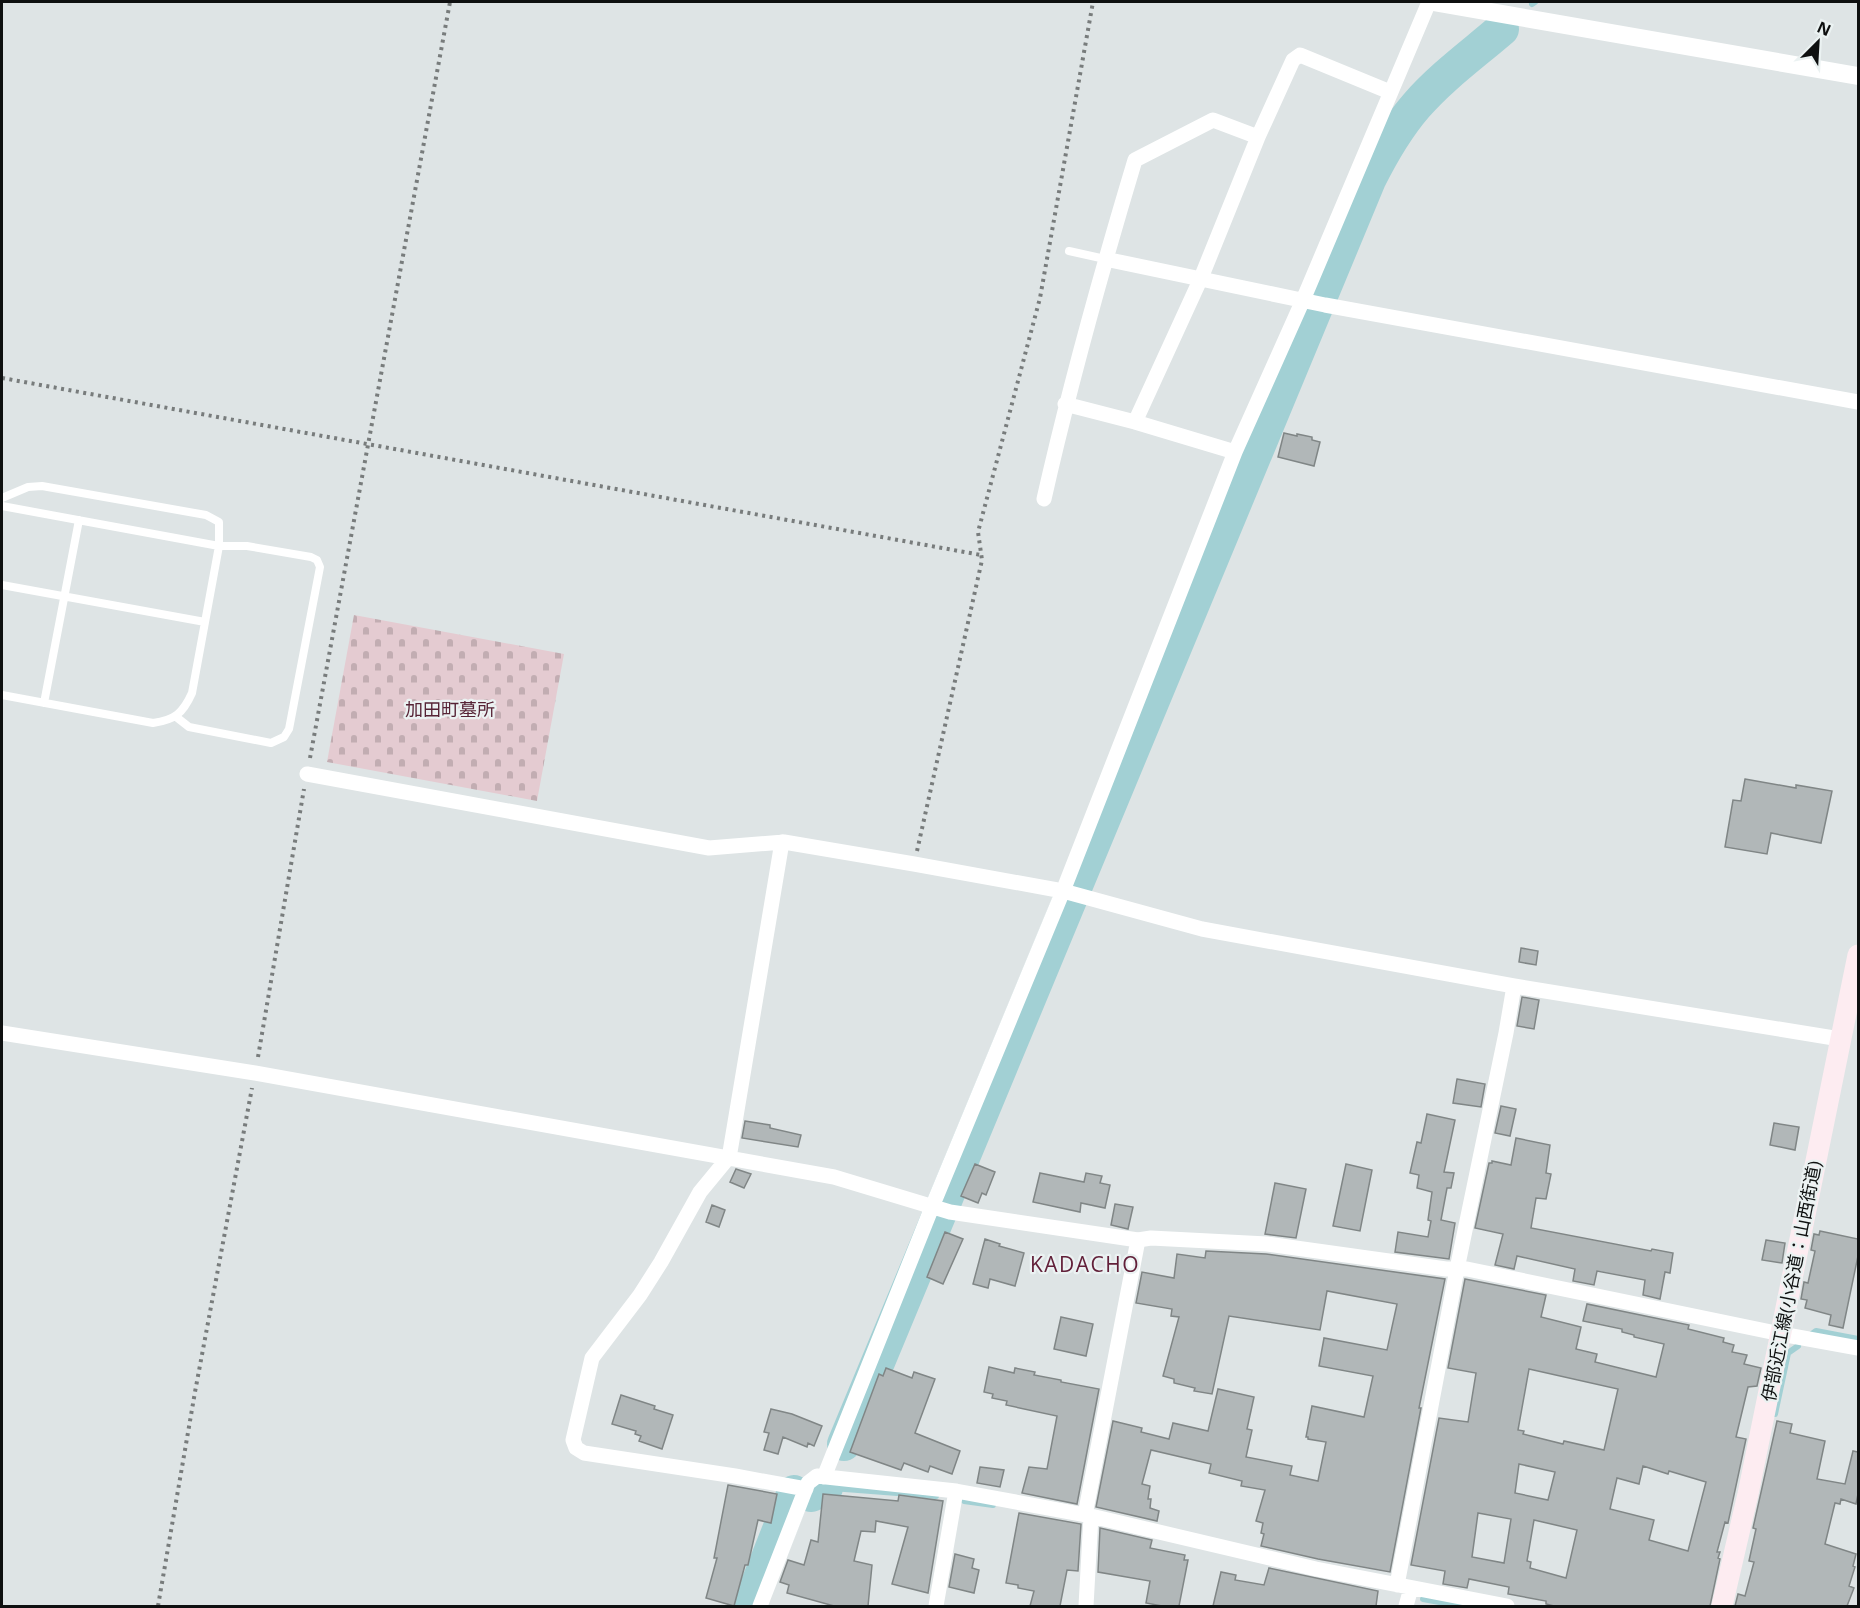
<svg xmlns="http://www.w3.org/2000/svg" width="1860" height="1608" viewBox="0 0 1860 1608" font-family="'Open Sans','Noto Sans JP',sans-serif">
	<defs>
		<pattern id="cemetery-stones" width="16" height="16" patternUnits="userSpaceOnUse" patternTransform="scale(1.5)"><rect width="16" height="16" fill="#e4cbd1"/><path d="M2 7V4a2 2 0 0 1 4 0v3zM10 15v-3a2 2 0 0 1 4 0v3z" fill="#c2adb2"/></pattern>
	</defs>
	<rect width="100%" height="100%" fill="#dee4e5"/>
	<path fill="url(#cemetery-stones)" d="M354,615L564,654L537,801L327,762Z"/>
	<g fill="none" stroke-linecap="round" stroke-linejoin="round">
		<path stroke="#a2d0d4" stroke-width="6" d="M1532,4L1535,2
			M1812,1334L1816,1331L1858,1339
			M1775,1414L1788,1353L1798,1346
			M824,1490L832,1488L936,1496
			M964,1501L993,1505
			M1423,1599L1461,1606"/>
		<path stroke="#a2d0d4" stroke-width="34" d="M844,1444L1369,180C1382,154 1397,128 1416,106C1441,77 1473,54 1502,29
			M811,1495L826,1488
			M749,1606L794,1492"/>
	</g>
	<path fill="#b1b7b8" stroke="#808686" stroke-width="1.5" fill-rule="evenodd" d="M1284,433L1297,436V434L1312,437V440L1320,442L1314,466L1278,457Z
		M1745,779L1796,788V785L1832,791L1821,843L1771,833L1767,854L1725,847L1733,800L1741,801Z
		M1521,948L1538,951L1536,965L1519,962Z
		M1522,997L1539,1000L1534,1029L1517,1026Z
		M1457,1079L1485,1084L1481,1107L1453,1103Z
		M1501,1106L1516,1109L1510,1136L1495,1133Z
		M1427,1114L1455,1120L1444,1172L1454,1173L1451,1188H1447L1441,1220L1455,1223L1449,1259L1395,1252L1398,1232L1428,1237L1431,1221L1428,1220L1432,1192L1417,1188L1419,1175L1410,1173L1417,1142L1421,1143Z
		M745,1121L770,1125V1128L801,1135L798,1147L742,1138Z
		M1774,1123L1799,1127L1795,1150L1770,1145Z
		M1516,1138L1550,1145L1546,1173L1551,1174L1546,1199L1536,1198L1531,1228L1651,1251L1652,1249L1673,1253L1670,1273L1665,1272L1660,1299L1643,1295L1645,1280L1597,1271L1594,1285L1573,1281L1575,1269L1517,1256L1514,1269L1495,1265L1503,1234L1475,1228L1489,1163H1492V1161L1511,1165Z
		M975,1164L995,1172L986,1195L982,1193L978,1203L961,1196Z
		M1346,1164L1372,1170L1360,1231L1333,1226Z
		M736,1169L751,1174L744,1188L730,1182Z
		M1040,1173L1084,1182L1086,1173L1102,1176L1100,1183L1110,1185L1105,1208L1081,1203L1080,1212L1033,1202Z
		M1275,1183L1306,1189L1296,1238L1265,1234Z
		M1115,1204L1133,1207L1128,1229L1111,1225Z
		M712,1205L725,1210L719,1227L706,1222Z
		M1820,1231L1858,1239V1256L1843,1328L1829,1325L1831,1315L1805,1308L1807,1300L1801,1299L1804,1282L1808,1283L1815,1251L1811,1250L1814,1234L1819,1235Z
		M945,1232L963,1239L943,1284L927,1277Z
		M985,1239L1000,1244L999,1246L1024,1253L1015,1286L990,1279L988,1288L973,1284Z
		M1766,1240L1785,1243L1782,1263L1762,1260Z
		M1206,1251L1266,1254L1445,1279L1419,1408H1421L1390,1572L1318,1559L1261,1546L1264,1534L1261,1533L1263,1523L1256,1521L1265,1490L1241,1486L1242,1481L1209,1473L1211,1464L1151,1450L1142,1484L1150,1486L1148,1499H1151L1150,1508L1159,1511L1157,1521L1096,1507L1113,1421L1142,1428L1141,1432L1169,1439L1173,1423L1208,1431L1218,1389L1254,1397L1247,1429L1252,1430L1246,1457L1292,1466L1290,1475L1318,1481L1326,1442L1308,1439V1437H1306L1312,1406L1364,1417L1373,1376L1319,1366L1324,1338L1387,1350L1397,1304L1327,1291L1320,1330L1229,1316L1212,1394L1194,1391L1195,1388L1174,1383V1379L1163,1376L1179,1317L1171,1316L1172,1309L1136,1303L1142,1272L1174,1278L1177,1254L1205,1258Z
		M1465,1279L1546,1295L1541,1317L1581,1327L1576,1349L1597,1354L1595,1362L1656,1377L1664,1344L1634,1337V1335L1622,1332V1329L1583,1321L1587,1304L1689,1325L1688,1329L1724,1338L1723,1342L1734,1345L1732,1352L1747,1355L1744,1364L1761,1368L1757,1386L1748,1387L1736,1437L1746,1439L1728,1523L1725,1522L1717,1552H1720L1718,1558L1720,1559L1710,1606H1554L1546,1604V1601L1508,1594L1509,1587L1469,1579L1467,1588L1443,1584L1445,1571L1411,1565L1439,1418L1468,1422L1476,1373L1448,1368ZM1529,1369L1618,1389L1604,1450L1564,1441L1563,1444L1523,1434L1524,1431L1518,1430ZM1519,1464L1555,1472L1548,1500L1515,1493ZM1643,1466L1668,1474L1669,1471L1706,1482L1688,1551L1649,1540L1654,1520L1610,1509L1617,1478L1639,1484ZM1478,1513L1511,1519L1504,1563L1472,1557ZM1534,1520L1577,1530L1566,1578L1530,1568L1531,1562L1527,1561Z
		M1061,1317L1093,1324L1086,1356L1054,1349Z
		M989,1367L1014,1373L1015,1368L1035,1372L1034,1375L1061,1380V1382L1099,1389L1077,1504L1022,1493L1029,1467L1047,1469L1057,1416L1006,1405L1007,1401L992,1398L993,1394L984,1392Z
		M886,1368L912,1378L914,1372L935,1379L915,1433L960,1451L952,1474L930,1466L928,1472L904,1463L901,1470L850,1452L879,1374L883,1376Z
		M621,1395L655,1406L654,1409L673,1415L662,1449L639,1441L641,1436L635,1434L636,1431L612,1424Z
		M771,1409L792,1414L822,1426L814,1446L808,1443L807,1447L783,1437L778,1454L764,1450L769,1433L764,1432Z
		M1777,1421L1792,1424L1790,1433L1825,1441L1817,1479L1845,1484L1853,1451L1858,1452V1494L1856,1504L1841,1499L1840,1504L1835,1503L1825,1544L1856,1554L1853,1566L1855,1567L1849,1586L1854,1588L1847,1606H1735L1738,1594L1745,1596L1754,1562L1749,1561L1756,1529L1753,1528Z
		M980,1467L1004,1470L1000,1487L977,1483Z
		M728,1485L777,1494L771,1523L758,1520L748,1565H745L734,1606L706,1598L717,1558H714Z
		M823,1494L898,1501L899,1495L943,1501L928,1593L892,1584L908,1527L876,1521L875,1532L861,1531L854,1561L872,1565L868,1606H834L787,1593L789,1585L780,1582L788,1560L804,1565L811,1540L818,1542Z
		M1019,1513L1081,1524L1078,1571L1067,1570L1060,1606H1030L1034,1591L1018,1588V1585L1006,1583Z
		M1100,1528L1152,1540L1150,1548L1185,1555L1184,1560H1188L1179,1606H1162L1146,1603L1150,1581L1098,1572Z
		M955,1554L974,1559L972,1568L979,1570L974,1593L949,1587Z
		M1269,1568L1378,1591L1376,1606H1213L1221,1572L1236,1575L1235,1580L1264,1585Z"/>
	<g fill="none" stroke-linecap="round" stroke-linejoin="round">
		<path stroke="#787c7c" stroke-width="4" stroke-dasharray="3 4.5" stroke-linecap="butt" d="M2,378L981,555
			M310,758L450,2
			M917,851L982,560L978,532L1040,298L1093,2
			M258,1057L304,789
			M158,1606L195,1392L252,1088"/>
		<path stroke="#fff" stroke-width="8" d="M1069,251L1105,259
			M2,498L28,487L42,486L206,515L219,522V546H247L311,557L317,560L320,567L289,729L284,737L271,743L189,727L175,716
			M2,506L219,546L192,693C183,713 175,720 153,723L2,695
			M2,585L205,622
			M44,703L79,520"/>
		<path stroke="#fff" stroke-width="15" d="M1105,259L1325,305L1858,402
			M1065,404L1135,422L1235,452
			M1135,422L1201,278L1258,137L1293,60L1300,55L1390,92
			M1044,499C1070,384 1101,273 1135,160L1213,120L1258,137
			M307,774L709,848L784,842L914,864L1063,891L1202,929L1514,986L1840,1039
			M2,1033L255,1073L834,1177L950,1212L1138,1240L1151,1238L1267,1244L1446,1269H1467L1781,1334L1858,1348
			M728,1158L700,1192L661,1262L640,1295L592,1358L573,1440L576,1448L584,1453L735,1476L806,1489
			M729,1158L782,842
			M824,1477L932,1207L1063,891L1235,452L1303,300L1429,2
			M1085,1515L1138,1240
			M1397,1585L1457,1269L1506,1033L1514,986
			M760,1606L808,1483L817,1476L956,1491L1091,1516L1316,1569L1507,1606
			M936,1606L956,1491
			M1086,1606L1091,1516
			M1406,1606L1411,1588"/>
		<path stroke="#fff" stroke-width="18" d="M1433,2L1858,76"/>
		<path stroke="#fdecf1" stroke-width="21" d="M1722,1606L1748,1494L1858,955"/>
	</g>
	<g text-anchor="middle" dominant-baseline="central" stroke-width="4.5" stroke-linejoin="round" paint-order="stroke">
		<g font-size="18" fill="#562335" stroke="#ebf2f2">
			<text x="450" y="709">加田町墓所</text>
		</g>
		<g font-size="18" fill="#0e1010" stroke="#ebf2f2">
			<text transform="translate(1791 1281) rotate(-79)">伊部近江線(小谷道：山西街道)</text>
		</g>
		<g font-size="21" letter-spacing="1.5" fill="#622039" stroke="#ebf2f2">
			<text x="1085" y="1264">KADACHO</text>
		</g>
	</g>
	<rect width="1860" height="1608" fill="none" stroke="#0e1010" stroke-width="6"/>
	<g transform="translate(1818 42) rotate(24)" stroke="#ebf2f2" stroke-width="4.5" paint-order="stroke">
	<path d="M0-4.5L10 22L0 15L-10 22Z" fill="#0e1010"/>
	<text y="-9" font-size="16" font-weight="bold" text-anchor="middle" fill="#0e1010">N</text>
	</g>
</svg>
